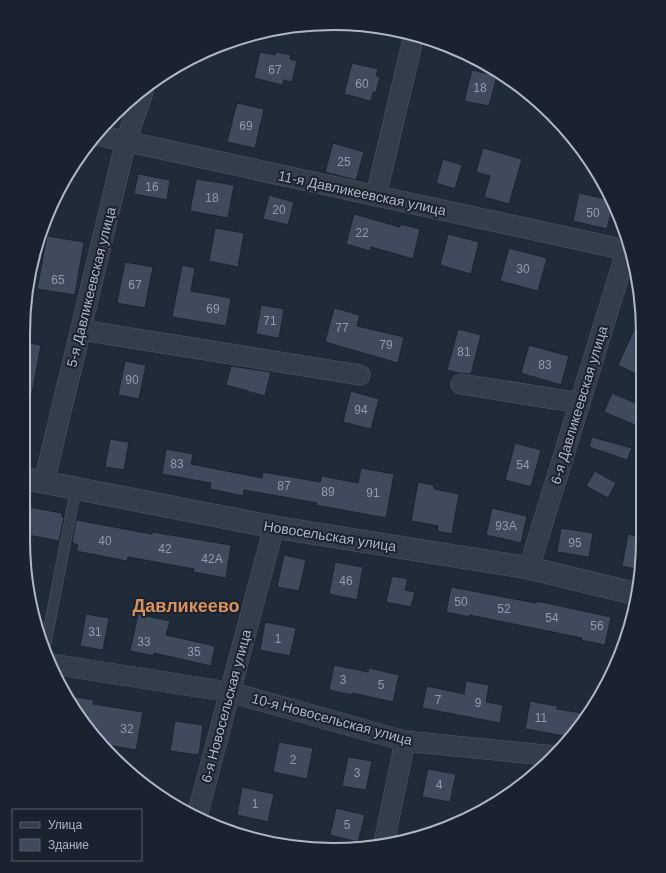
<svg xmlns="http://www.w3.org/2000/svg" width="666" height="873" viewBox="0 0 666 873" font-family="Helvetica,sans-serif">
	<rect width="100%" height="100%" fill="#202b39"/>
	<path fill="#3f4a5c" stroke="#1b2430" d="M260,52L275,55L276,52L291,55L290,59L297,61L292,82L284,80L282,85L254,78Z
		M352,63L378,69L376,76L380,77L376,92H373L371,101L344,94Z
		M472,70L497,76L489,106L464,101Z
		M237,103L264,109L255,148L227,142Z
		M333,143L364,152L356,180L325,172Z
		M483,148L522,159L509,204L484,197L490,176L476,172Z
		M443,159L462,165L455,189L436,183Z
		M138,174L170,180L167,200L134,194Z
		M196,179L234,185L228,218L190,211Z
		M579,193L610,200L613,205L607,229L573,221Z
		M269,195L294,202L288,225L263,219Z
		M354,214L400,227V224L420,229L413,259L371,247L370,251L346,244Z
		M215,228L244,233L238,267L209,261Z
		M448,234L479,242L471,274L440,265Z
		M47,236L84,242L75,295L37,289Z
		M509,248L547,258L538,291L500,281Z
		M125,262L153,267L145,308L117,303Z
		M182,265L195,268L191,291L231,298L226,326L172,317Z
		M261,305L284,309L279,338L256,334Z
		M334,308L360,315L357,326L404,337L398,363L325,342Z
		M640,317V376L618,365Z
		M458,329L481,335L471,374L459,373L447,370Z
		M24,342L41,345L30,404L23,403Z
		M529,345L569,356L561,385L521,373Z
		M125,361L146,365L139,399L118,395Z
		M231,366L271,372L265,396L226,385Z
		M351,391L379,399L371,429L343,422Z
		M612,393L640,405V427L604,412Z
		M592,437L632,448L627,460L589,447Z
		M110,439L129,442L124,470L105,467Z
		M515,443L541,450L531,487L505,480Z
		M166,449L193,454L191,464L262,478L263,472L320,482L322,476L358,483L361,468L394,474L386,518L316,505L317,503L244,490L243,496L210,489L211,483L162,474Z
		M595,471L616,483L608,498L586,486Z
		M418,482L434,485V489L459,494L452,534L437,531L438,526L411,521Z
		M23,506L62,513V517H64L59,541L23,534Z
		M492,508L527,516L521,543L486,535Z
		M76,520L152,534V532L231,545L226,578L193,572L194,569L128,557L127,561L76,551L78,545L72,543Z
		M561,528L593,533L589,557L557,552Z
		M628,534L640,537V570L622,566Z
		M284,555L306,560L299,591L277,587Z
		M335,562L363,567L357,600L329,594Z
		M392,576L408,579L405,590L415,592L411,607L386,602Z
		M451,587L536,603L537,601L611,617L605,645L581,640L582,638L523,626L470,615V617L446,612Z
		M86,614L109,618L103,650L80,646Z
		M138,614L170,621L166,635L215,646L211,666L154,653V656L130,651Z
		M265,622L296,628L290,656L260,650Z
		M334,665L368,672L369,668L399,675L393,702L352,693V695L329,690Z
		M466,681L489,685L486,702L503,705L500,723L422,708L427,686L464,694Z
		M64,695L94,700L93,704L143,712L136,750L102,744Z
		M530,701L557,706V709L589,714L570,737L525,729Z
		M175,721L203,725L199,755L170,751Z
		M279,742L313,748L307,779L273,772Z
		M348,757L372,761L366,790L342,786Z
		M428,769L456,774L450,802L422,797Z
		M242,787L274,794L268,822L237,815Z
		M336,808L365,815L358,842L330,835Z"/>
	<g fill="none" stroke-linecap="round" stroke-linejoin="round">
		<g stroke="#515a67" stroke-width="11">
			<path id="service" d="M45,648L76,488"/>
		</g>
		<g stroke="#515a67" stroke-width="21">
			<path id="minor" d="M97,135L626,250
				M376,196L414,35
				M81,330L360,375
				M461,384L580,403
				M44,482L126,141L143,92
				M529,568L629,243
				M52,664L229,692L405,741L554,756
				M197,816L274,527
				M384,843L405,741"/>
		</g>
		<g stroke="#515a67" stroke-width="23">
			<path id="tertiary" d="M23,478L274,527L529,568L637,594"/>
		</g>
		<use href="#service" stroke="#343d4a" stroke-width="10"/>
		<use href="#minor" stroke="#343d4a" stroke-width="20"/>
		<use href="#tertiary" stroke="#343d4a" stroke-width="22"/>
	</g>
	<g text-anchor="middle" dominant-baseline="central" stroke-width="4" stroke-linejoin="round" paint-order="stroke">
		<g font-size="12" fill="#929cac">
			<text x="275" y="70">67</text>
			<text x="362" y="84">60</text>
			<text x="480" y="88">18</text>
			<text x="246" y="126">69</text>
			<text x="344" y="162">25</text>
			<text x="152" y="187">16</text>
			<text x="212" y="198">18</text>
			<text x="279" y="210">20</text>
			<text x="593" y="213">50</text>
			<text x="362" y="233">22</text>
			<text x="523" y="269">30</text>
			<text x="58" y="280">65</text>
			<text x="135" y="285">67</text>
			<text x="213" y="309">69</text>
			<text x="270" y="321">71</text>
			<text x="342" y="328">77</text>
			<text x="386" y="345">79</text>
			<text x="464" y="352">81</text>
			<text x="545" y="365">83</text>
			<text x="132" y="380">90</text>
			<text x="361" y="410">94</text>
			<text x="177" y="464">83</text>
			<text x="523" y="465">54</text>
			<text x="284" y="486">87</text>
			<text x="328" y="492">89</text>
			<text x="373" y="493">91</text>
			<text x="506" y="526">93А</text>
			<text x="105" y="541">40</text>
			<text x="575" y="543">95</text>
			<text x="165" y="549">42</text>
			<text x="212" y="559">42А</text>
			<text x="346" y="581">46</text>
			<text x="461" y="602">50</text>
			<text x="504" y="609">52</text>
			<text x="552" y="618">54</text>
			<text x="597" y="626">56</text>
			<text x="95" y="632">31</text>
			<text x="278" y="639">1</text>
			<text x="144" y="642">33</text>
			<text x="194" y="652">35</text>
			<text x="343" y="680">3</text>
			<text x="381" y="685">5</text>
			<text x="438" y="700">7</text>
			<text x="478" y="703">9</text>
			<text x="541" y="718">11</text>
			<text x="127" y="729">32</text>
			<text x="293" y="760">2</text>
			<text x="357" y="773">3</text>
			<text x="439" y="785">4</text>
			<text x="255" y="804">1</text>
			<text x="347" y="825">5</text>
		</g>
		<g font-size="14" fill="#aeb7c6" stroke="#19222e">
			<text transform="translate(362 193) rotate(12)">11-я Давликеевская улица</text>
			<text transform="translate(91 287) rotate(-76)">5-я Давликеевская улица</text>
			<text transform="translate(579 405) rotate(-73)">6-я Давликеевская улица</text>
			<text transform="translate(330 536) rotate(9)">Новосельская улица</text>
			<text transform="translate(226 706) rotate(-75)">6-я Новосельская улица</text>
			<text transform="translate(332 719) rotate(15)">10-я Новосельская улица</text>
		</g>
		<g font-size="18" font-weight="bold" fill="#d89158" stroke="#19222e">
			<text x="186" y="606">Давликеево</text>
		</g>
	</g>
	<path d="M0 0H666V873H0ZM333 30H333A303 303 0 0 1 636 333V540A303 303 0 0 1 333 843H333A303 303 0 0 1 30 540V333A303 303 0 0 1 333 30Z" fill="#19222e" fill-rule="evenodd"/>
	<path fill="none" stroke="#aeb7c6" stroke-width="2" d="M333 30H333A303 303 0 0 1 636 333V540A303 303 0 0 1 333 843H333A303 303 0 0 1 30 540V333A303 303 0 0 1 333 30Z"/>
	<rect x="12" y="809" width="130" height="52" fill="#19222e" stroke="#555e6b"/>
	<rect x="20" y="822" width="20" height="6" fill="#343d4a" stroke="#555e6b"/>
	<text x="48" y="829" font-size="12" fill="#aeb7c6">Улица</text>
	<rect x="20" y="839" width="20" height="12" fill="#3f4a5c" stroke="#555e6b"/>
	<text x="48" y="849" font-size="12" fill="#aeb7c6">Здание</text>
</svg>
